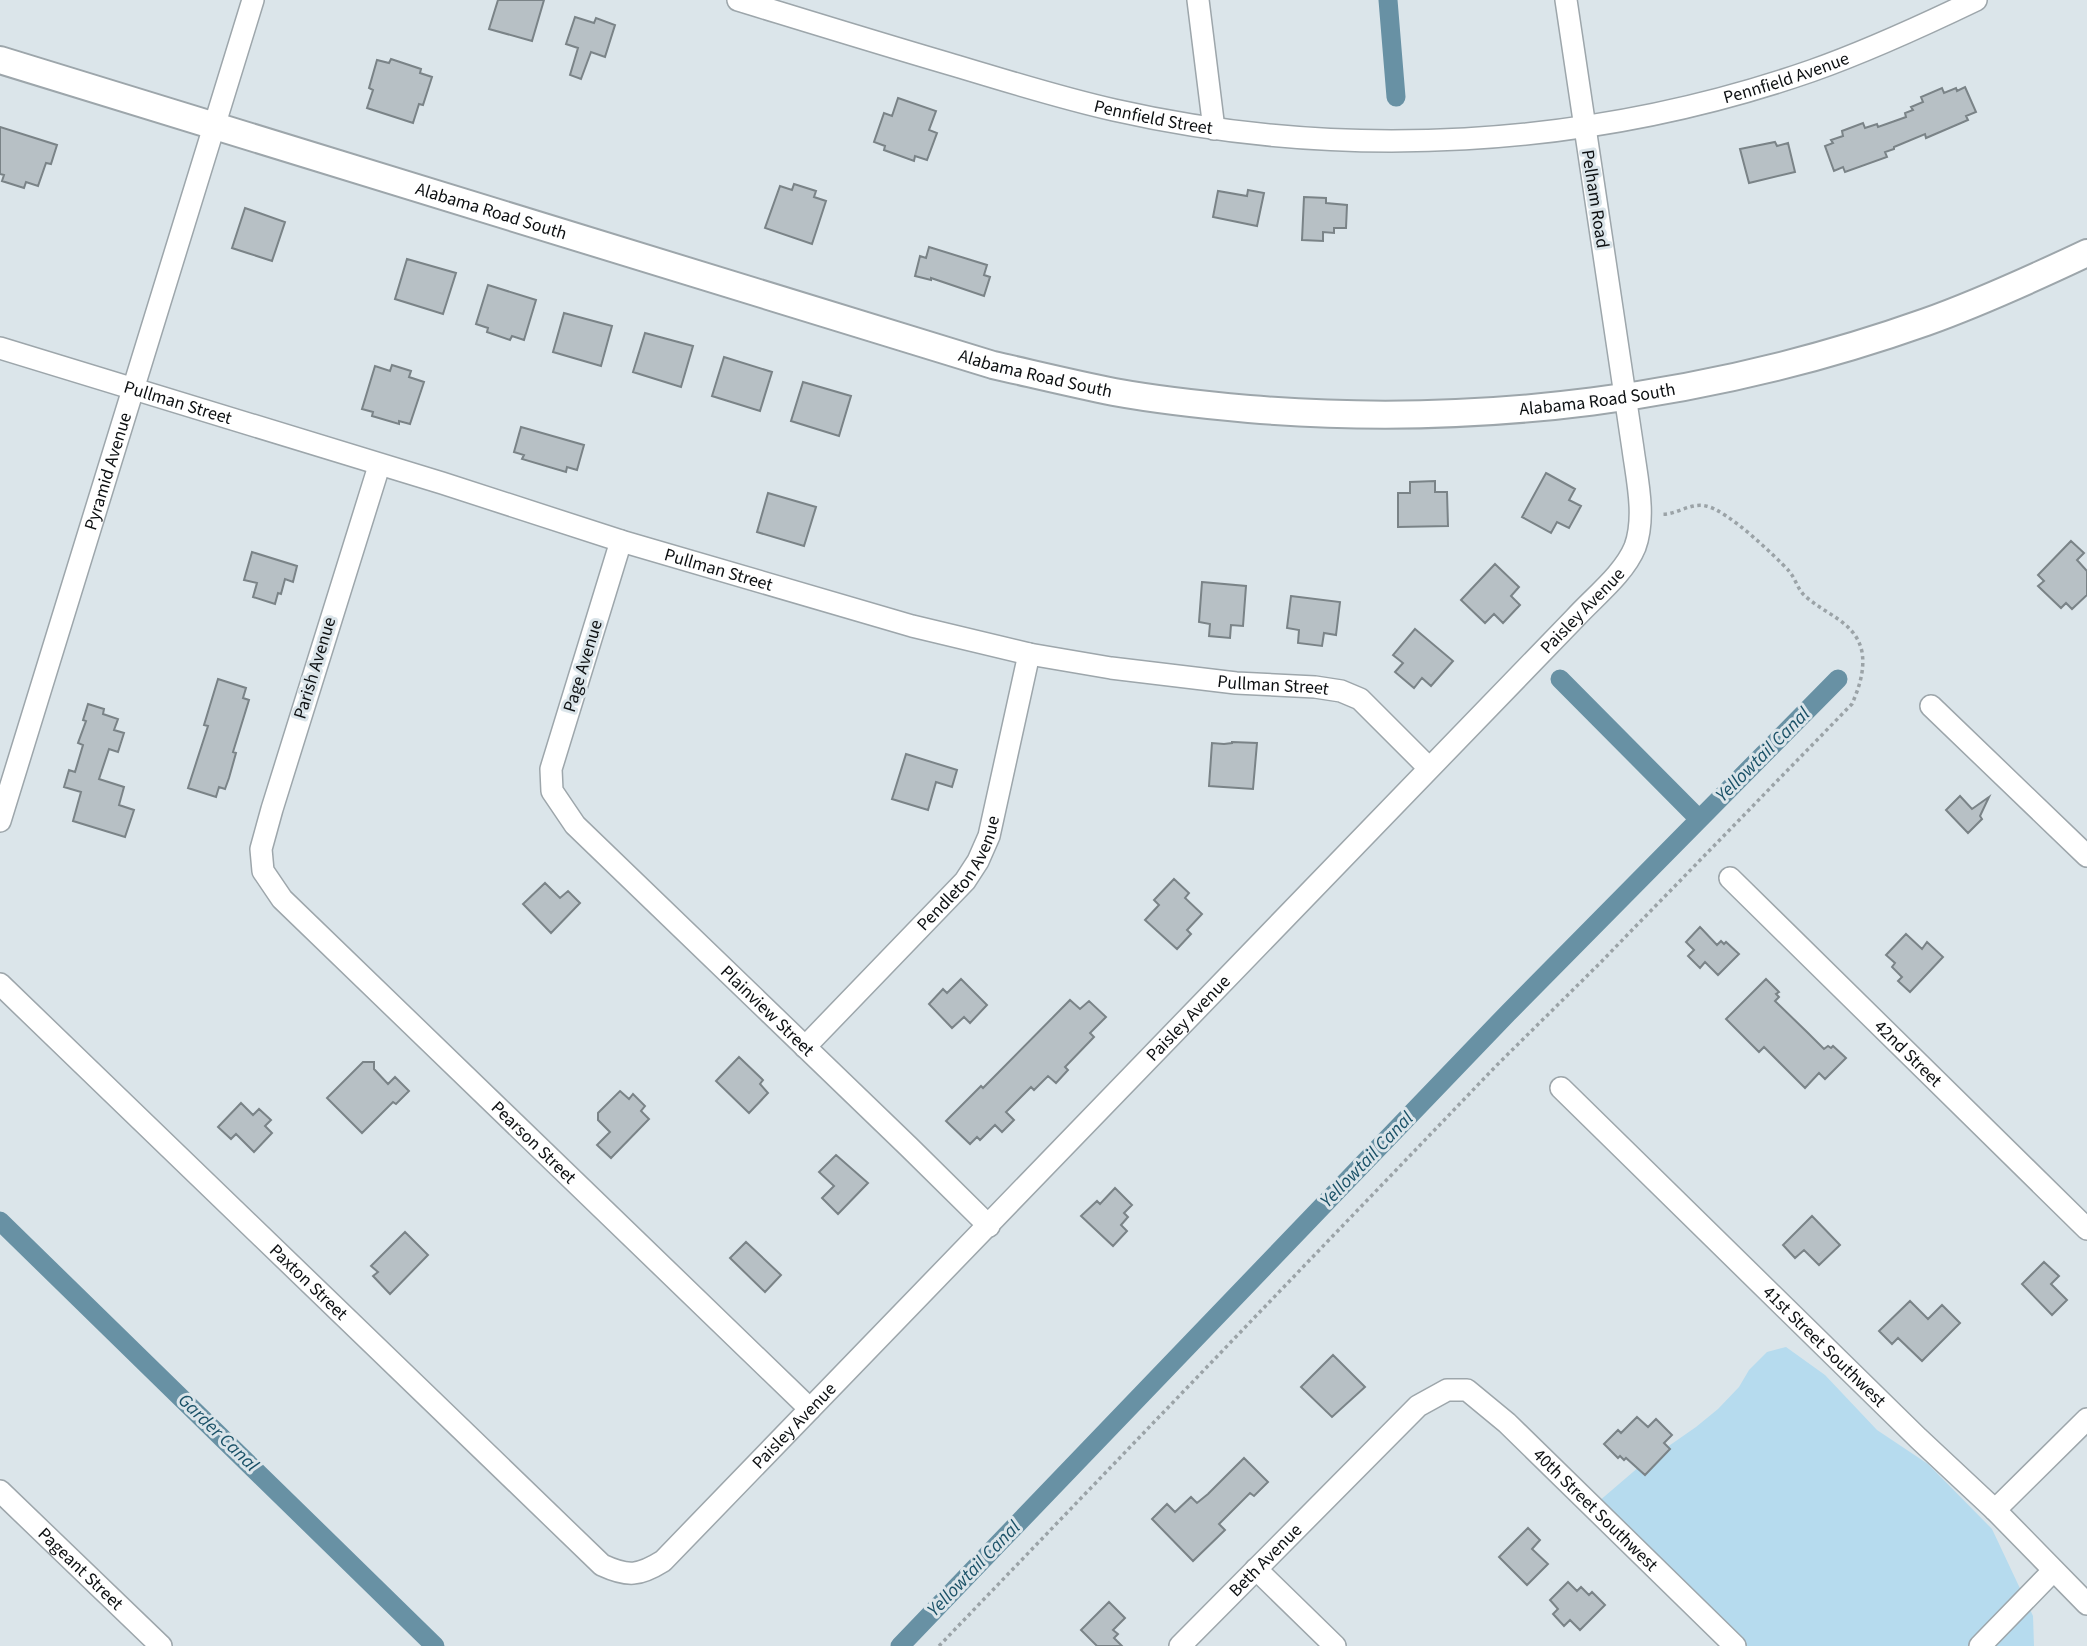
<svg xmlns="http://www.w3.org/2000/svg" width="2087" height="1646" viewBox="0 0 2087 1646" font-family="'Source Sans 3',sans-serif">
	<rect width="100%" height="100%" fill="#dbe5ea"/>
	<path fill="#b6dbee" d="M1786,1347L1825,1375L1877,1430L1928,1464L1992,1529L2033,1616L2034,1646H1744L1598,1502L1640,1466L1696,1427L1718,1409L1739,1387L1749,1370L1767,1352Z"/>
	<g fill="none" stroke-linecap="round" stroke-linejoin="round">
		<path stroke="#6891a4" stroke-width="19" d="M1388,0L1396,97
			M1560,679L1699,819
			M0,1221L435,1646
			M900,1646L1508,1013L1838,679"/>
	</g>
	<path fill="#b7c0c5" stroke="#7a8387" stroke-width="2" d="M498,0H544L532,41L489,29Z
		M575,17L594,23L596,18L615,25L605,57L591,52L581,79L570,75L578,48L566,44Z
		M391,59L421,69L420,73L432,77L423,105L419,104L413,123L367,108L373,90L369,88L377,60L389,63Z
		M1965,87L1976,112L1966,116L1968,120L1926,138L1925,134L1894,147V149L1885,152L1887,157L1845,172L1843,167L1834,171L1825,146L1833,143L1831,140L1843,136L1842,131L1863,123L1865,128L1877,124L1878,127L1906,117L1905,113L1913,110L1911,107L1923,102L1921,97L1942,88L1944,93L1956,88L1957,91Z
		M898,98L936,111L929,130L937,133L927,160L915,156L914,161L884,150L885,146L874,142L884,113L892,116Z
		M0,127L57,145L51,164L46,163L38,186L26,182L24,188L2,181L4,175L0,174Z
		M1775,142L1777,146L1788,143L1795,172L1749,183L1740,149Z
		M794,184L816,191L814,197L826,201L812,244L765,228L780,186L792,190Z
		M1248,190L1264,193L1257,226L1213,217L1218,191L1247,196Z
		M1304,197L1326,198V203L1347,205L1346,228H1334V233L1323,232V241L1302,240Z
		M245,208L285,222L272,261L232,248Z
		M929,247L987,265L984,275L990,277L984,296L931,278V280L915,276L920,256L926,258Z
		M407,259L456,273L443,314L395,299Z
		M488,285L536,300L524,340L512,336L510,340L487,332L488,328L476,324Z
		M564,313L612,326L601,366L553,352Z
		M645,333L693,346L681,387L633,372Z
		M724,357L772,372L760,411L712,396Z
		M392,365L411,371L409,377L424,382L410,424L399,421V424L372,416L373,412L362,409L375,366L390,371Z
		M803,382L851,396L839,436L791,421Z
		M521,427L584,445L577,470L567,467L566,472L522,459L524,455L514,452Z
		M1546,473L1575,489L1569,500L1581,506L1569,528L1557,522L1551,533L1522,517Z
		M1435,481V492H1447L1448,526L1398,527V493H1410V482Z
		M768,493L816,507L804,546L757,532Z
		M2071,541L2084,553L2077,560L2087,571V595L2072,609L2066,603L2061,608L2038,586L2044,581L2038,575Z
		M252,552L297,566L293,582L285,579L281,594L278,593L275,604L253,597L257,583L244,580Z
		M1495,564L1519,587L1511,596L1520,605L1503,623L1494,614L1485,623L1461,600Z
		M1202,582L1246,586L1243,626L1231,625L1230,638L1209,636L1210,624L1199,622Z
		M1291,596L1340,602L1336,635L1324,633L1322,646L1298,643L1299,630L1287,628Z
		M1415,629L1453,661L1431,686L1422,678L1414,688L1395,672L1403,663L1393,655Z
		M218,679L246,688L243,698L249,700L233,752L236,753L229,778L225,789L219,787L216,797L188,788L208,726L204,725Z
		M88,704L104,709L103,714L118,719L114,730L124,733L118,752L109,749L99,779L124,787L119,805L134,810L125,837L73,821L81,792L64,787L69,770L75,772L83,745L78,743L86,721L83,720Z
		M1232,742L1257,743L1253,789L1209,786L1212,743L1224,744L1232,743Z
		M906,754L957,770L952,787L936,782L928,810L892,799Z
		M1960,796L1972,809L1989,797L1980,816L1982,819L1968,833L1946,810Z
		M1174,879L1189,893L1185,898L1202,914L1187,930L1191,934L1177,949L1145,920L1159,905L1154,900Z
		M545,883L560,898L568,891L580,903L551,933L523,904Z
		M1700,927L1717,945L1721,941L1724,944L1726,942L1739,954L1718,975L1705,962L1700,968L1688,956L1694,950L1686,942Z
		M1906,934L1922,949L1927,942L1943,957L1910,992L1898,981L1902,977L1892,967L1895,963L1886,955Z
		M961,979L987,1005L970,1023L964,1017L952,1028L929,1004L943,989L947,993Z
		M1766,979L1779,992L1776,994L1779,997L1775,1001L1807,1032L1824,1049L1828,1046L1831,1048L1833,1046L1846,1058L1825,1079L1819,1073L1805,1088L1764,1047L1759,1052L1726,1019Z
		M1070,1000L1080,1009L1089,1001L1106,1017L1090,1033L1094,1037L1065,1067L1068,1070L1056,1083L1048,1076L1034,1090L1031,1087L1006,1112L1014,1120L1002,1132L995,1125L980,1140L977,1137L970,1144L946,1121L981,1086L983,1088Z
		M739,1057L763,1080L760,1084L768,1093L749,1113L716,1081Z
		M363,1062H374V1069L388,1084L395,1077L409,1091L396,1104L393,1102L362,1133L327,1098Z
		M620,1091L629,1099L633,1094L645,1106L641,1111L649,1119L611,1158L597,1145L610,1132L598,1120V1113Z
		M241,1103L253,1115L259,1109L271,1120L265,1126L272,1133L254,1152L236,1134L231,1139L218,1127Z
		M836,1155L868,1183L838,1214L822,1198L834,1186L819,1172Z
		M1115,1188L1132,1205L1124,1213L1128,1217L1121,1225L1127,1231L1113,1246L1081,1216L1097,1201L1100,1204Z
		M1812,1216L1840,1245L1819,1265L1804,1250L1795,1258L1783,1245Z
		M405,1232L428,1255L390,1294L373,1276L378,1272L371,1266Z
		M746,1242L781,1275L765,1292L730,1258Z
		M2044,1262L2059,1276L2051,1284L2067,1300L2052,1315L2022,1284Z
		M1910,1301L1928,1319L1942,1305L1960,1323L1922,1361L1898,1338L1892,1344L1879,1331Z
		M1333,1355L1365,1387L1332,1417L1301,1387Z
		M1637,1417L1648,1427L1656,1419L1672,1435L1664,1443L1670,1449L1645,1475L1626,1458L1624,1460L1620,1456L1618,1458L1604,1444L1618,1430L1621,1433Z
		M1244,1458L1268,1482L1254,1496L1250,1493L1219,1524L1225,1530L1193,1561L1152,1519L1167,1504L1175,1512L1191,1497L1197,1503L1208,1494Z
		M1528,1528L1540,1540L1532,1549L1548,1564L1527,1585L1499,1557Z
		M1568,1582L1577,1591L1581,1587L1589,1595L1592,1592L1605,1605L1580,1630L1570,1620L1564,1626L1553,1614L1558,1609L1550,1600Z
		M1109,1602L1125,1618L1113,1630L1118,1634L1114,1638L1122,1646H1097L1081,1630Z"/>
	<g fill="none" stroke-linecap="round" stroke-linejoin="round">
		<g stroke="#9da6ab" stroke-width="24">
			<g id="minor">
				<path id="s1" d="M738,0C810,22 881,44 953,65C1007,81 1060,98 1114,110C1343,162 1589,148 1811,71C1868,51 1922,26 1976,0"/>
				<path d="M1198,0L1214,129"/>
				<path id="s2" d="M0,348L442,483L621,541L912,626L1029,654L1111,668L1236,683L1315,687L1341,691L1360,699L1429,768"/>
				<path id="s3" d="M379,466L272,809L261,849L263,871L282,899L810,1409"/>
				<path id="s4" d="M621,541L551,769L552,791L575,825L909,1147L989,1226"/>
				<path d="M1931,706L2087,856"/>
				<path id="s5" d="M0,821L253,0"/>
				<path id="s6" d="M1730,878L2087,1229"/>
				<path id="s7" d="M0,984L602,1565C628,1577 639,1576 663,1561L1575,618C1594,597 1624,574 1635,547C1646,517 1637,479 1633,449L1566,0"/>
				<path id="s8" d="M805,1047L965,881L978,861L989,836L1029,654"/>
				<path id="s9" d="M1561,1088L1918,1438L1995,1510L2087,1604"/>
				<path id="s10" d="M0,1491L161,1646"/>
				<path d="M1995,1510L2087,1419"/>
				<path d="M1256,1569L1335,1646"/>
				<path id="s11" d="M1180,1646L1418,1406L1447,1390H1467L1507,1423L1735,1646"/>
				<path d="M1980,1646L2053,1571"/>
			</g>
		</g>
		<g stroke="#9da6ab" stroke-width="30">
			<g id="tertiary">
				<path id="s12" d="M0,60L993,365C1033,374 1074,384 1114,392C1158,400 1204,405 1249,409C1478,428 1709,399 1926,322C1982,302 2034,278 2087,253"/>
			</g>
		</g>
		<path stroke="#9ba3a7" stroke-width="3.5" stroke-dasharray="3.5 3.5" stroke-linecap="butt" d="M939,1646L1497,1065L1600,963L1852,704C1859,688 1865,670 1862,652C1856,621 1823,614 1803,594C1797,587 1795,578 1789,571C1774,555 1727,510 1706,506C1690,502 1675,516 1660,514"/>
		<use href="#minor" stroke="#fff" stroke-width="21"/>
		<use href="#tertiary" stroke="#fff" stroke-width="26"/>
	</g>
	<g text-anchor="middle" dominant-baseline="central" stroke-width="6" stroke-linejoin="round" paint-order="stroke">
		<g font-size="18" fill="#0d1012" stroke="#dbe5ea">
			<text stroke="none"><textPath href="#s1" startOffset="1073">Pennfield Avenue</textPath></text>
			<text stroke="none"><textPath href="#s1" startOffset="432">Pennfield Street</textPath></text>
			<text transform="translate(1595 199) rotate(81)">Pelham Road</text>
			<text stroke="none"><textPath href="#s12" startOffset="514">Alabama Road South</textPath></text>
			<text stroke="none"><textPath href="#s12" startOffset="1082">Alabama Road South</textPath></text>
			<text stroke="none"><textPath href="#s12" startOffset="1648">Alabama Road South</textPath></text>
			<text stroke="none"><textPath href="#s2" startOffset="186">Pullman Street</textPath></text>
			<text stroke="none"><textPath href="#s5" startOffset="366">Pyramid Avenue</textPath></text>
			<text stroke="none"><textPath href="#s2" startOffset="752">Pullman Street</textPath></text>
			<text stroke="none"><textPath href="#s7" startOffset="2224">Paisley Avenue</textPath></text>
			<text transform="translate(583 666) rotate(-73)">Page Avenue</text>
			<text transform="translate(315 668) rotate(-73)">Parish Avenue</text>
			<text stroke="none"><textPath href="#s2" startOffset="1320">Pullman Street</textPath></text>
			<text stroke="none"><textPath href="#s8" startOffset="234">Pendleton Avenue</textPath></text>
			<text stroke="none"><textPath href="#s4" startOffset="569">Plainview Street</textPath></text>
			<text stroke="none"><textPath href="#s7" startOffset="1657">Paisley Avenue</textPath></text>
			<text stroke="none"><textPath href="#s6" startOffset="250">42nd Street</textPath></text>
			<text stroke="none"><textPath href="#s3" startOffset="807">Pearson Street</textPath></text>
			<text stroke="none"><textPath href="#s7" startOffset="429">Paxton Street</textPath></text>
			<text stroke="none"><textPath href="#s9" startOffset="369">41st Street Southwest</textPath></text>
			<text stroke="none"><textPath href="#s7" startOffset="1090">Paisley Avenue</textPath></text>
			<text stroke="none"><textPath href="#s11" startOffset="567">40th Street Southwest</textPath></text>
			<text stroke="none"><textPath href="#s11" startOffset="121">Beth Avenue</textPath></text>
			<text stroke="none"><textPath href="#s10" startOffset="112">Pageant Street</textPath></text>
		</g>
		<g font-size="19" font-style="italic" fill="#1a5167" stroke="#dbe5ea">
			<text transform="translate(1763 755) rotate(-45)">Yellowtail Canal</text>
			<text transform="translate(1367 1160) rotate(-46)">Yellowtail Canal</text>
			<text transform="translate(218 1433) rotate(44)">Garder Canal</text>
			<text transform="translate(974 1569) rotate(-46)">Yellowtail Canal</text>
		</g>
	</g>
</svg>
